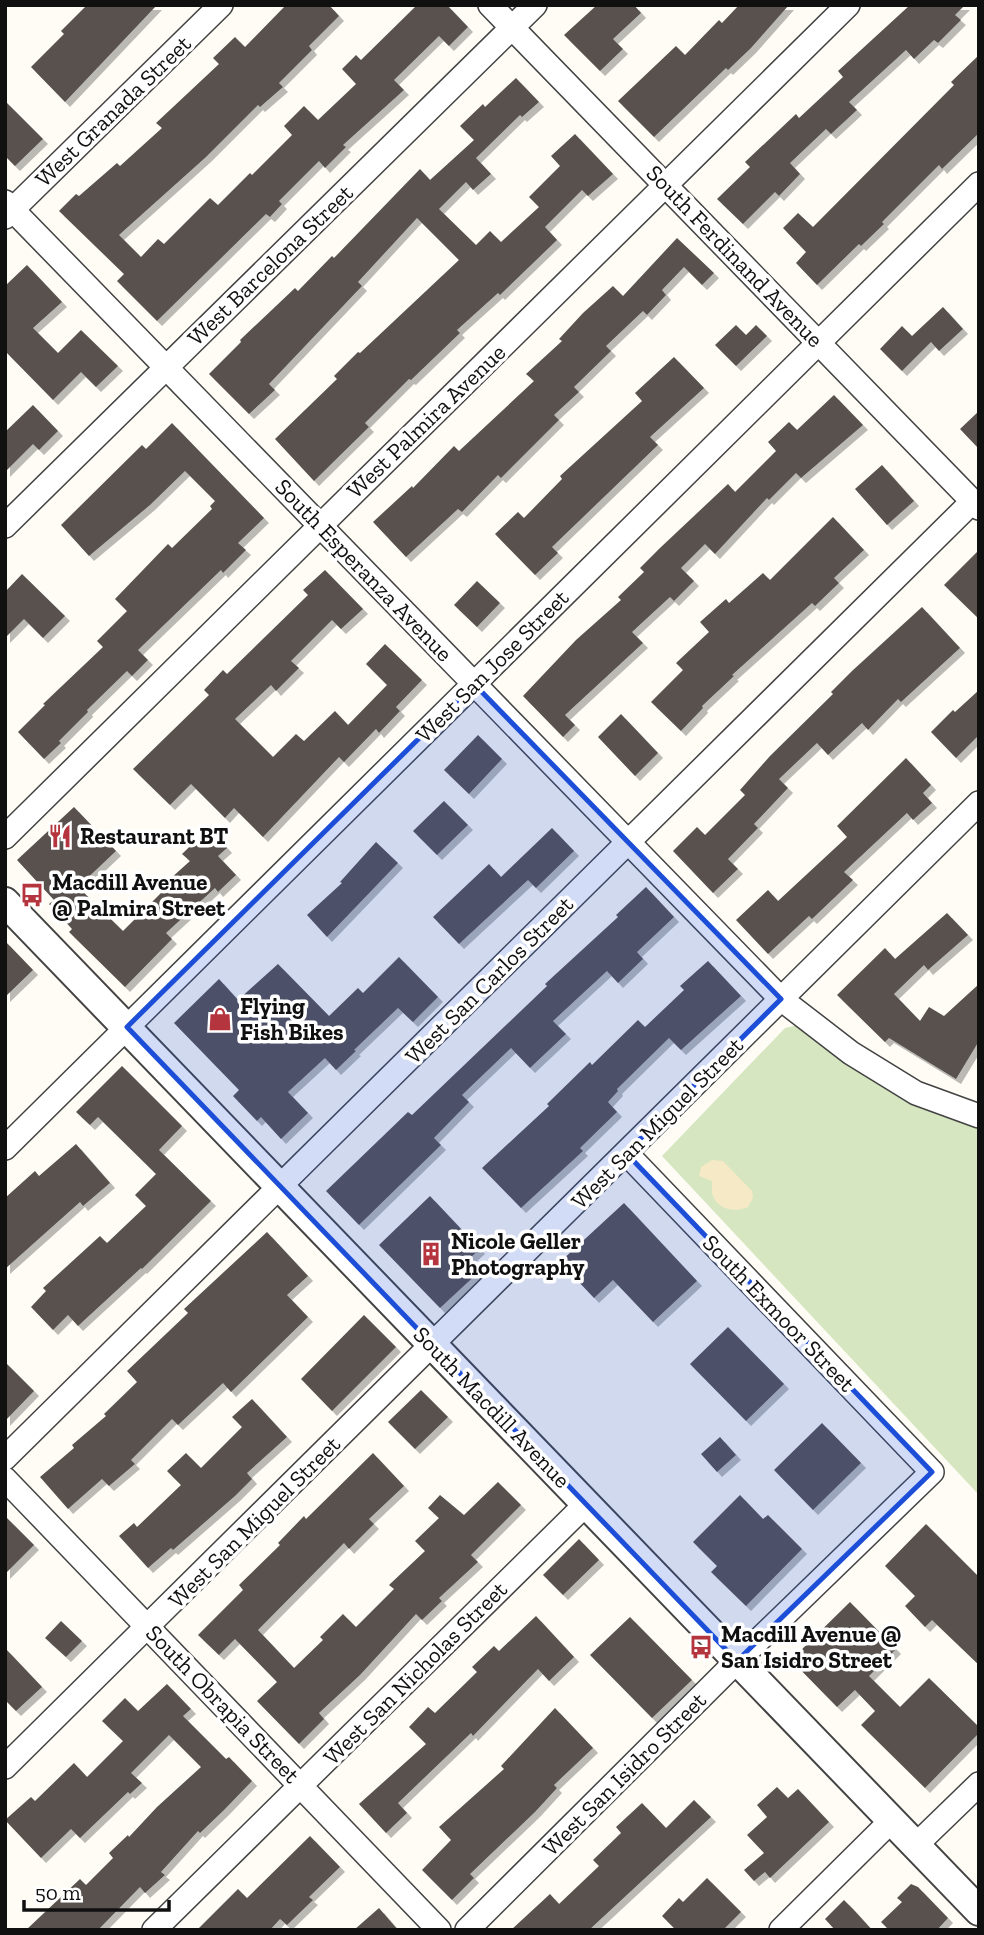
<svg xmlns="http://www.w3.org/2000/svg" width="984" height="1935" viewBox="0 0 984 1935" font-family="'Zilla Slab',serif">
	<defs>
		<filter id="shadow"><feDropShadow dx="5" dy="5" stdDeviation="0" flood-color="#0004"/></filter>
	</defs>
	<rect width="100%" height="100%" fill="#fefcf5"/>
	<path fill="#d5e6c0" d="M811,1022L863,1067L979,1130V1495L662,1156L785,1028Z"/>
	<path fill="#f5eac5" d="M712,1160L723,1161L752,1191L753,1198L748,1207C735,1213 716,1210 712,1193C712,1189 712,1185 712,1181L699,1176L701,1167Z"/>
	<path fill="#58514e" filter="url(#shadow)" d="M87,5H157L65,102L31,67L64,34L61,31Z
		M286,5H329L339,16L309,46L312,50L279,83L283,87L260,107L258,105L206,157L119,235L141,257L158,239L164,244L210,198L218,205L250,173L252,175L292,135L284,126L304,106L318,120L356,84L342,69L356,55L361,60L417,5H447L468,27L449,46L439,36L394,80L404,90L343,145L346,147L325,168L319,161L279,201L282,204L270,217L266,214L157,321L117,281L124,274L59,211L76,194L79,196L117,163L120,166L162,128L156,123L219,64L213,58L235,37L245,47Z
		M597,5H634L641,13L613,39L623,49L600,71L564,35Z
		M739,5H789L751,48L728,70L726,68L654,137L618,101L676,46L685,55L719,20L722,23Z
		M910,5H965L955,15L961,20L938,43L934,40L914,59L906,50L849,102L857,110L831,134L826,129L790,163L800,174L779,196L775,192L743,224L717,199L750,167L745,162L796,114L799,118L843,77L838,71Z
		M979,55V133L942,169L939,165L882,222L884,224L861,246L859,244L817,285L796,263L806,252L783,228L798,213L813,227L954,85L951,82Z
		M516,78L539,102L522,117L520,115L476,158L491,174L473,190L466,182L439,209L476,245L490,231L501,242L539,207L529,197L560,166L551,156L575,134L613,174L588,196L582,190L545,227L557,240L500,295L498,293L457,330L460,333L411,380L409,379L365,423L369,427L314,481L275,439L337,379L334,376L358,352L360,353L459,260L417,218L358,282L362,286L269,384L275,390L249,414L209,374L241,342L240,340L295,288L298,291L332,256L334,258L420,169L430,180L474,140L460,126L483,104L485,107Z
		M5,101L43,139L15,166L5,156Z
		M677,238L714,273L702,285L684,267L662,290L666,295L647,315L643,311L606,346L611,351L574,387L579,392L554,415L559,420L501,478L498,475L462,512L458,509L406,557L373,522L412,486L413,488L454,446L459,451L534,381L526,374L562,341L559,339L583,313L613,286L623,296Z
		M27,265L62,302L33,328L58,353L81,330L118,366L96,387L81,372L53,400L5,351V286Z
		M943,307L963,329L939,351L931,342L902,371L880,349L902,326L912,336Z
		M736,325L746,335L756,325L767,336L736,366L715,345Z
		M674,357L704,388L650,437L658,445L552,547L558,553L535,575L495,534L518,512L524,518L562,479L560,476L642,401L635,393Z
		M834,395L863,425L801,478L796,473L769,500L767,498L715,554L705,544L681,568L694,581L674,601L670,597L632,632L643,643L565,715L575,725L563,737L523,696L576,640L621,600L618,597L644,572L640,568L660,548L728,484L735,492L776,451L768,442L789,422L797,430Z
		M33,405L58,431L39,450L33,444L5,472V432Z
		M979,411V449L960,429Z
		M172,423L264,518L238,543L246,550L223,573L221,570L138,650L148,660L132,676L127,671L87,710L88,712L59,741L61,743L44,759L18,732L45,705L43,704L103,647L97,641L127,611L115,599L168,544L172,548L212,509L210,506L215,501L185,471L150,505L89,556L61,525L142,445L146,449Z
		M882,465L914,501L887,525L855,489Z
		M833,517L864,550L834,578L839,583L815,606L812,603L732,675L734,676L702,706L703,708L681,731L651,702L683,670L676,663L709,632L700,622L726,599L729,603L763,573L770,580Z
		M979,550V619L944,585Z
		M325,570L363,609L341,629L332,620L291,661L299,668L276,691L271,685L235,719L273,757L296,734L304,741L335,711L348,725L387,685L366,664L385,644L422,680L396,707L400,711L379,733L376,729L344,762L339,757L263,837L234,808L225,818L191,784L170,805L133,769L209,695L204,690L223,670L227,674L308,595L303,590Z
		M22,574L65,616L43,638L24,619L5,638V592Z
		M477,581L500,603L477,627L454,605Z
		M922,607L960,648L901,702L898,699L868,730L862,723L828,755L817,743L779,779L788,788L754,824L758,828L728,859L738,869L713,893L673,851L697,827L705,835L745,795L740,790L770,756L833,694L831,692L852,671Z
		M979,690V735L956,758L931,732L953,710L955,712Z
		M621,714L658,753L635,776L598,737Z
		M478,735L502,759L469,794L444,770Z
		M906,758L931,785L923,793L932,803L913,820L907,813L844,872L853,880L812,919L809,916L768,954L736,920L768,890L778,901L847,837L837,826Z
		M444,801L468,825L437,855L413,831Z
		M74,807L116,851L78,887L123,931L163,891L160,888L190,861L182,854L209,828L227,848L218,856L236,875L218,892L215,888L166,933L172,939L125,987L69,932L72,929L49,904L54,900L17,860Z
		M552,828L574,851L536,888L528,880L459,944L433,917L489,864L501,877Z
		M376,842L398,863L327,937L307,915L342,883L340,882Z
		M646,887L674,917L637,952L643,959L618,983L607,971L553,1021L566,1034L530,1068L511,1048L462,1095L469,1102L434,1138L441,1145L359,1225L326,1191L408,1112L412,1115L547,986L545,984L618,917L616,915Z
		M947,913L968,935L928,970L924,965L894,994L920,1021L929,1007L944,1016L979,984V1041L956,1079L889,1038L885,1042L837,995L885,948L895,959Z
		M5,941L33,970L5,997Z
		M399,957L438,997L413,1022L398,1008L354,1050L356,1051L336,1070L325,1058L288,1092L308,1113L281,1139L261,1117L257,1121L233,1096L239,1090L174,1023L219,979L238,1000L278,964L329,1016L358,988L363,993Z
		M708,961L741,996L681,1050L669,1038L617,1089L618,1091L608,1102L617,1112L580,1148L583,1151L521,1208L482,1168L549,1106L547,1104L590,1062L592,1065L638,1020L645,1027L684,990L680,986Z
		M122,1066L182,1126L159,1150L211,1201L142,1269L141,1268L78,1326L68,1315L53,1330L31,1307L46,1291L43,1288L100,1236L107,1243L146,1206L135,1195L156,1174L98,1117L90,1125L76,1112Z
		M76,1144L110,1183L83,1206L80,1202L5,1269V1198L35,1171L39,1176Z
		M430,1196L480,1249L470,1258L481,1270L440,1308L379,1245Z
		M624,1203L697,1281L653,1322L613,1280L594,1298L560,1262Z
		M267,1232L308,1276L287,1295L308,1317L231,1392L223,1383L178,1425L172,1419L131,1460L135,1464L109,1486L102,1479L68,1509L40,1477L74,1448L72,1445L106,1416L104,1414L137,1382L127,1371L188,1313L184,1309Z
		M364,1315L396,1347L332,1411L301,1379Z
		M728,1327L784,1384L746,1421L690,1364Z
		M5,1362L34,1391L5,1421Z
		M421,1390L448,1417L415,1449L388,1422Z
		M252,1399L287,1437L247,1473L252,1479L235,1496L173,1550L171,1548L148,1568L119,1536L134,1523L137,1527L181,1485L167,1471L186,1453L201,1468L242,1427L232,1417Z
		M822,1423L861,1463L813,1510L774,1470Z
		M720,1437L736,1455L717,1472L701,1454Z
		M373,1453L404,1486L369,1519L374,1524L349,1549L344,1543L258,1630L294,1668L323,1640L320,1637L343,1614L356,1627L394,1589L389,1585L425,1551L415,1541L439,1518L428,1508L440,1495L464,1515L498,1482L521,1505L471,1555L478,1562L439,1598L442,1601L422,1620L416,1614L360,1675L319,1713L324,1719L299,1744L257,1701L277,1682L235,1639L219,1655L198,1635L243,1590L239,1585L280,1545L278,1543L304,1516L306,1519Z
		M740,1495L763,1519L768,1515L802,1549L746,1606L711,1572L717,1566L693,1542Z
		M5,1516L34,1545L5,1574Z
		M926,1524L979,1577V1665L932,1620L925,1627L905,1606L915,1596L885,1566Z
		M579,1539L599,1560L563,1595L543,1575Z
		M850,1602L896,1649L869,1676L900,1707L929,1678L979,1727V1733L925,1788L861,1725L875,1711L855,1690L837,1707L791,1660Z
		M536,1616L574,1657L549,1681L538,1669L473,1736L471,1733L398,1803L407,1813L386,1833L359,1804L426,1744L409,1727L428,1707L435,1713L477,1672L472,1667L494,1646L499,1651Z
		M630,1617L692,1680L652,1718L590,1655Z
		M61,1621L82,1641L66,1657L45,1638Z
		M5,1648L42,1687L16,1711L5,1700Z
		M167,1684L191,1709L183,1716L226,1759L229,1757L252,1781L224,1810L200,1833L198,1831L161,1872L165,1875L145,1893L140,1887L98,1930H26L80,1879L86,1885L113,1858L109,1853L128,1835L129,1837L157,1807L201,1767L169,1735L131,1773L142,1783L130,1794L128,1792L80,1838L71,1829L41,1858L5,1820L31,1797L35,1801L74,1763L87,1777L123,1741L102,1721L125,1698L138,1711Z
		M555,1708L593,1748L554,1785L557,1788L535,1812L470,1874L474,1878L452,1900L422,1870L451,1840L439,1827L504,1769L501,1766Z
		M777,1787L788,1798L798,1789L829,1822L770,1878L765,1872L754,1881L744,1870L764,1853L747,1835L767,1817L757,1805Z
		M694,1800L711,1817L589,1930H511L550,1894L559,1904L599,1866L593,1860L621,1833L616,1827L642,1803L666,1828Z
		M310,1836L340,1867L309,1897L313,1900L287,1925L280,1919L270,1930H197L238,1889L247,1898Z
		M707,1878L741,1912L723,1930H676L662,1916L679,1898L683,1902Z
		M911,1884L918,1887L948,1918L937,1930H889L881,1922L902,1902L897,1898Z
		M844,1900L853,1909L872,1930H835L825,1919Z
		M379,1908L398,1930H354Z"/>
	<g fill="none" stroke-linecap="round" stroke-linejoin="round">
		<g stroke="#434343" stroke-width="26">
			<path id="minor" d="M490,5L979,508
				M5,202L781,999L851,1053L916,1093L979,1116
				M5,217L221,5
				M5,526L535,5
				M5,837L848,5
				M5,1148L979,184
				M5,1458L972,502
				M5,1479L439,1930
				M5,1767L979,803
				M916,1845L979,1784
				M154,1930L586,1504
				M467,1930L737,1661L932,1472L626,1153
				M781,1930L892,1820"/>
		</g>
		<g stroke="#434343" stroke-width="32">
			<path id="tertiary" d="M5,902L979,1911"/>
		</g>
		<use href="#minor" stroke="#fff" stroke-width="23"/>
		<use href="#tertiary" stroke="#fff" stroke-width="28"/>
	</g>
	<path fill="#1d4ed8" fill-opacity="0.2" stroke="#1d4ed8" stroke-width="5" stroke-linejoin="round" d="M474,684L781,999L626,1153L932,1472L737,1661L127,1027Z"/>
	<defs>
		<g id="restaurant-bare" transform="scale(1.89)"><path d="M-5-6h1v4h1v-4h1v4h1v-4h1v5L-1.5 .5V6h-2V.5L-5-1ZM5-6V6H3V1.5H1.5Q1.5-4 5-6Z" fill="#b4353d" stroke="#fff" stroke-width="2.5" paint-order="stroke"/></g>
		<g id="bus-bare" transform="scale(1.89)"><path d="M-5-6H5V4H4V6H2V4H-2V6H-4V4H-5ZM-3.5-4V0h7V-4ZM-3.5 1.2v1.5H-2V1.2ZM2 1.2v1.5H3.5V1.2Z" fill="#b4353d" stroke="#fff" stroke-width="2.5" paint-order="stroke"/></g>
		<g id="shop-bare" transform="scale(1.89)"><path d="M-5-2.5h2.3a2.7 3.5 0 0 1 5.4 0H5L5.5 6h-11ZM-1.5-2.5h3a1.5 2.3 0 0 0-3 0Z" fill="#b4353d" stroke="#fff" stroke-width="2.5" paint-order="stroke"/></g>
		<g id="building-bare" transform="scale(1.89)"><path d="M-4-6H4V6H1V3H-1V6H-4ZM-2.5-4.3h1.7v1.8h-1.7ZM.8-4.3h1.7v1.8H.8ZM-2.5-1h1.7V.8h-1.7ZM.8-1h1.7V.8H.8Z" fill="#b4353d" stroke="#fff" stroke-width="2.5" paint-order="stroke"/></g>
	</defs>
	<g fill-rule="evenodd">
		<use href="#restaurant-bare" x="60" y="836"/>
		<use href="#bus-bare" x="32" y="895"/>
		<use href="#shop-bare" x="220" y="1019"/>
		<use href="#building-bare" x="431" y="1254"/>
		<use href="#bus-bare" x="701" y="1647"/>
	</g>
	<g text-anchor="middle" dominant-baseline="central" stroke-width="7" stroke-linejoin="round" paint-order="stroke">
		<g font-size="23" fill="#101010" stroke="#fff">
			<text transform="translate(113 111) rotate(-44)">West Granada Street</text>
			<text transform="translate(735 256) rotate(46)">South Ferdinand Avenue</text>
			<text transform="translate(270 265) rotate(-44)">West Barcelona Street</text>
			<text transform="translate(426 421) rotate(-44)">West Palmira Avenue</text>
			<text transform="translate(364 570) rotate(46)">South Esperanza Avenue</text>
			<text transform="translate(492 666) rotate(-45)">West San Jose Street</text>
			<text transform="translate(489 980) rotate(-45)">West San Carlos Street</text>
			<text transform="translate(657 1123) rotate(-45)">West San Miguel Street</text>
			<text transform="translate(779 1313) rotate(46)">South Exmoor Street</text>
			<text transform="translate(492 1407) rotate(46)">South Macdill Avenue</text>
			<text transform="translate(254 1522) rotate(-45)">West San Miguel Street</text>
			<text transform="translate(415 1673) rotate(-45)">West San Nicholas Street</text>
			<text transform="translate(223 1704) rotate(46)">South Obrapia Street</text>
			<text transform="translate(624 1774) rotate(-45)">West San Isidro Street</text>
		</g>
		<g font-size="23" font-weight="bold" fill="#101010" stroke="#fff" text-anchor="start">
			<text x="80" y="836">Restaurant BT</text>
			<text x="52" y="882">Macdill Avenue<tspan x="52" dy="26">@ Palmira Street</tspan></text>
			<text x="240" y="1006">Flying<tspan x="240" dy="26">Fish Bikes</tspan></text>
			<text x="451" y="1241">Nicole Geller<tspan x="451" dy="26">Photography</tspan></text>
			<text x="721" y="1634">Macdill Avenue @<tspan x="721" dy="26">San Isidro Street</tspan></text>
		</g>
	</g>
	<rect width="984" height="1935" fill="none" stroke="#101010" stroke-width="14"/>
	<path d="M24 1900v10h145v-10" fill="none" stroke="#101010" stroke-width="3.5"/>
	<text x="35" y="1900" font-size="21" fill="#101010" stroke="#ffffff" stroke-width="5" paint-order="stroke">50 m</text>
</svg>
